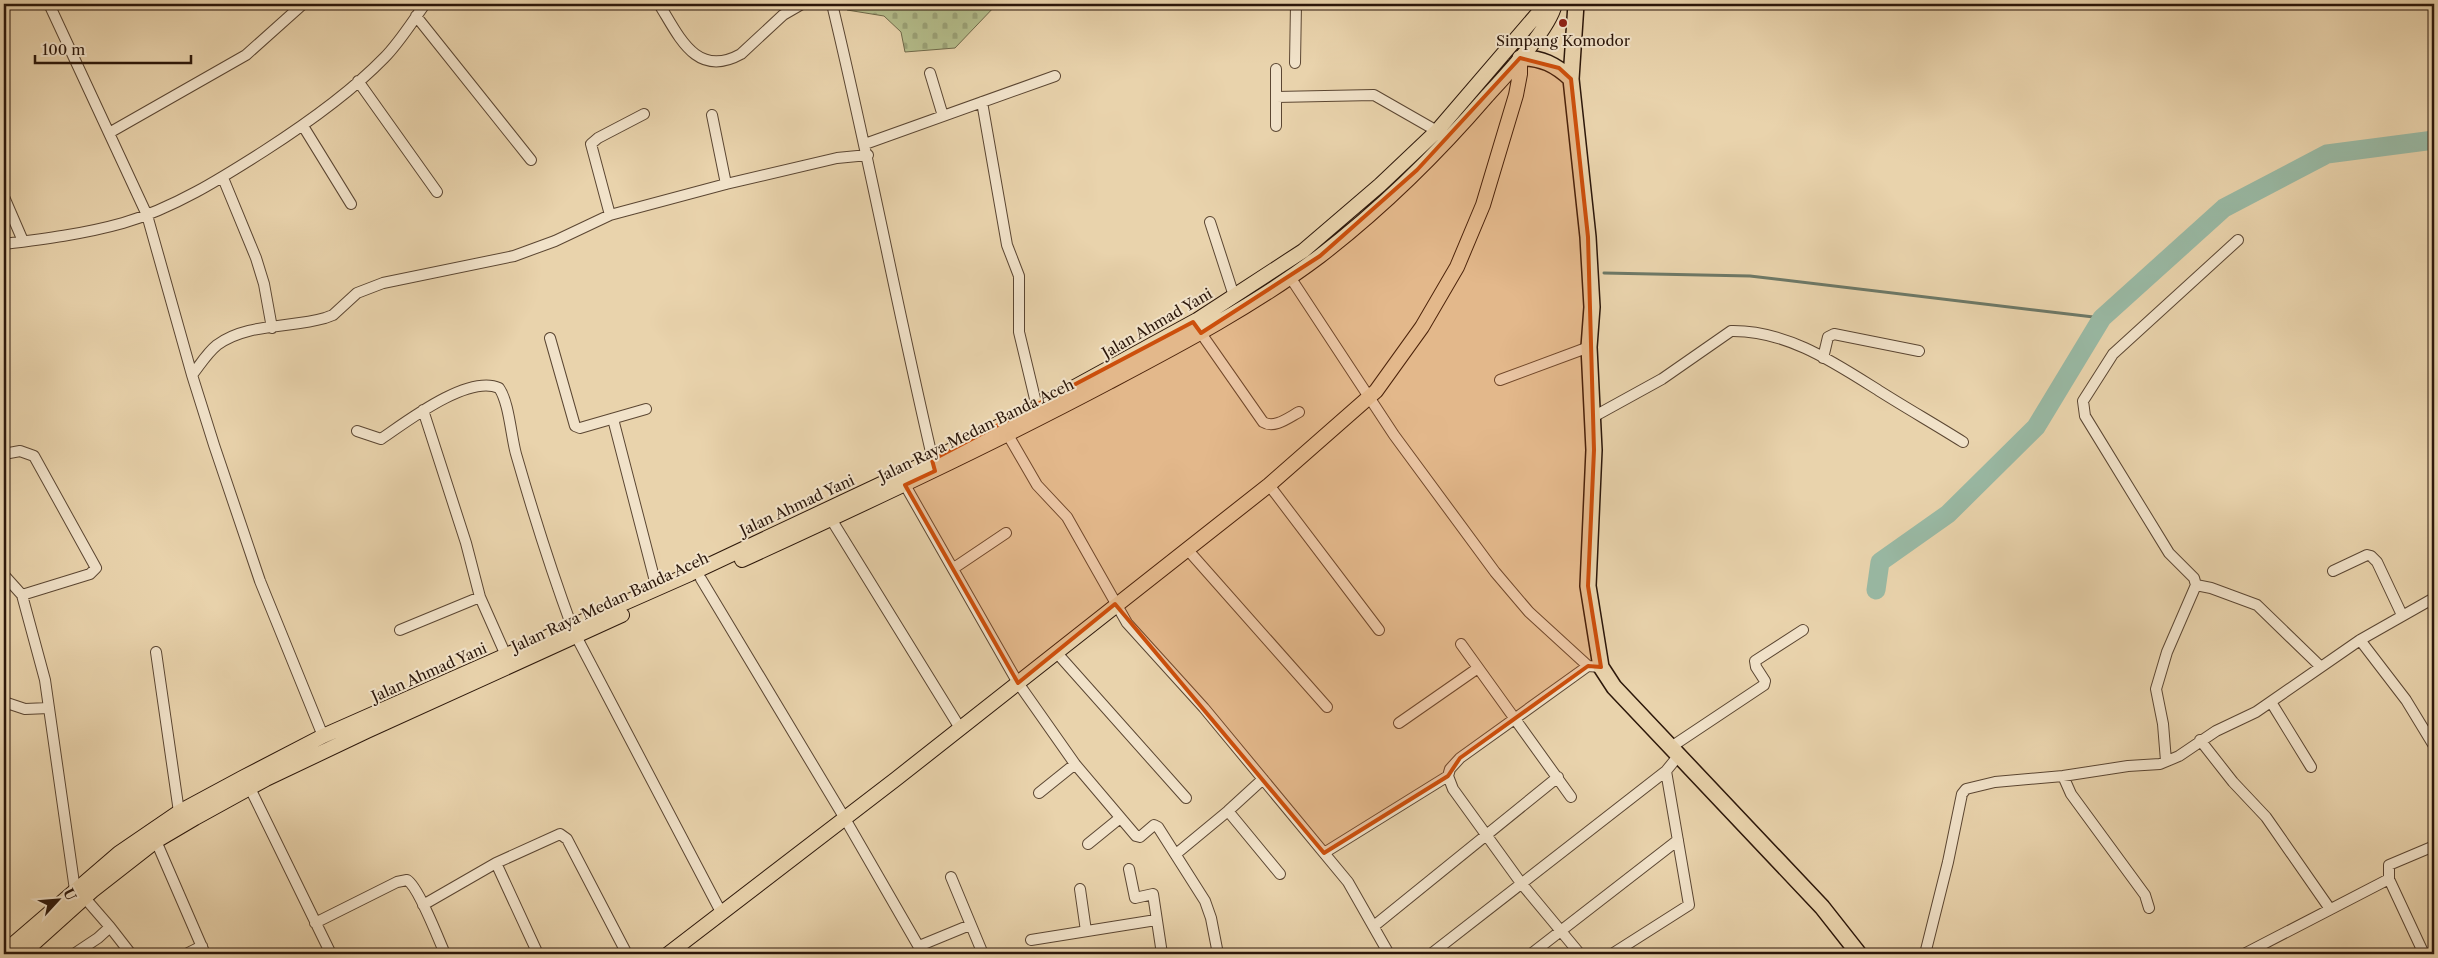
<svg xmlns="http://www.w3.org/2000/svg" width="2438" height="958" viewBox="0 0 2438 958" font-family="'Libre Caslon Text',serif">
	<defs>
		<pattern id="cemetery-stones" width="16" height="16" patternUnits="userSpaceOnUse" patternTransform="scale(1.25)"><rect width="16" height="16" fill="#b4bd8b"/><path d="M2 7V4a2 2 0 0 1 4 0v3zM10 15v-3a2 2 0 0 1 4 0v3z" fill="#9ba277"/></pattern>
	</defs>
	<rect width="100%" height="100%" fill="#e9d3ac"/>
	<filter id="stains"><feTurbulence type="fractalNoise" baseFrequency=".004" numOctaves="4"/><feColorMatrix values="0 0 0 0 .2 0 0 0 0 .09 0 0 0 0 .02 0 0 0 .5 -.17"/></filter>
	<radialGradient id="worn" r=".72"><stop offset=".6" stop-color="#630" stop-opacity="0"/><stop offset="1" stop-color="#630" stop-opacity=".3"/></radialGradient>
	<path fill="url(#cemetery-stones)" stroke="#706a4a" d="M846,4H997L955,48L905,52L901,32L884,16L847,10Z"/>
	<g fill="none" stroke-linecap="round" stroke-linejoin="round">
		<path stroke="#6d7866" stroke-width="3" d="M1604,273L1750,276L2102,318"/>
		<path stroke="#99b9a4" stroke-width="19" d="M1876,590L1880,562L1948,514L2036,427L2102,318L2224,208L2327,154L2434,140"/>
		<g stroke="#5b4632" stroke-width="12">
			<path id="minor" d="M49,4L147,215L192,375L214,445L260,581L323,736
				M659,4C679,36 696,79 741,54L783,15L802,4
				M832,4C869,157 898,312 934,465
				M416,16L531,160
				M1295,63L1296,4
				M930,73L943,116
				M358,81L437,192
				M1276,97L1374,95L1437,131
				M982,102L1007,245L1019,276V332L1037,407
				M712,115L726,184
				M303,126L351,204
				M1276,126V69
				M109,133L246,55L303,4
				M865,144L1055,76
				M223,178L256,258L264,284L272,328
				M4,197L23,241
				M610,215L591,144L598,138L644,114
				M1210,222L1234,296
				M4,244C44,239 84,234 123,223C174,208 220,179 264,151C306,124 349,94 384,58C399,43 412,22 425,4
				M1290,277L1394,435L1495,572L1529,612L1588,666L1601,667
				M1198,329L1263,422C1274,429 1288,418 1299,412
				M550,338L575,426L580,428L646,409
				M1823,358L1828,337L1834,334L1919,351
				M192,375C200,365 207,353 217,345C246,323 291,328 325,318L333,315L357,293L383,283L514,256L555,241L610,215L726,184L837,158L868,155
				M1500,380L1589,347
				M423,410L466,543L480,597L508,660
				M1593,417L1662,379L1731,331C1787,330 1835,363 1881,392C1908,409 1936,425 1963,442
				M613,419L657,589
				M357,431L381,439C406,422 468,374 499,388C509,402 511,436 516,454C533,513 551,570 572,627
				M1008,435L1037,485L1067,517L1127,623L1204,708L1348,882L1389,954
				M4,454L20,451L34,456L96,568L90,574L22,595
				M905,485L1018,683L1075,764L1136,836L1140,837L1154,825L1158,827L1205,901L1211,918L1218,954
				M1269,485L1379,630
				M831,519L960,728
				M1187,549L1327,707
				M954,568L1006,533
				M2333,571L2367,555L2371,556L2377,562L2402,615
				M4,575L22,595L45,680L75,890
				M701,579L844,817L923,954
				M2196,585L2211,588L2257,605L2321,667
				M400,630L480,597
				M576,636L722,914
				M2360,640L2406,700L2434,746
				M1461,644L1571,797
				M156,652L179,812
				M1056,652L1186,798
				M4,702L25,709L49,708
				M2271,702L2311,767
				M1399,723L1478,668
				M2200,740L2233,782L2266,817L2330,909
				M1671,747L1764,685L1765,681L1756,667L1755,661L1803,630
				M2166,761L2163,724L2156,689L2167,652L2196,585L2194,578L2169,553L2085,416L2083,401L2113,354L2238,240
				M2063,776L2071,794L2145,895L2149,908
				M247,782L331,954
				M1039,793L1075,764
				M1228,811L1280,874
				M156,841L205,954
				M1088,844L1120,818
				M1324,853L1448,776
				M1176,854L1228,811L1263,779
				M496,863L538,954
				M1129,869L1135,898L1153,894L1162,954
				M951,877L983,954
				M1080,889L1086,931
				M84,897L110,927
				M423,905L496,863L560,834L567,839L627,954
				M315,923L397,882L407,880C418,886 439,940 445,954
				M1374,926L1558,777
				M1031,940L1156,920
				M919,946L970,925
				M74,954L98,938L110,927L131,954
				M186,954L202,946
				M1431,954L1666,771L1679,755
				M1531,954L1678,840
				M1580,954L1521,883L1453,789L1448,776L1450,769L1460,758L1588,666
				M1612,954L1689,905L1666,771
				M1925,954L1948,862L1962,794L1966,789L1995,782L2063,776L2128,766L2160,764L2179,756L2216,731L2256,712L2360,640L2434,598
				M2244,954L2389,879
				M2424,954L2389,879V865L2434,846"/>
		</g>
		<g stroke="#2c170a" stroke-width="16">
			<path id="major" d="M742,560C866,503 988,446 1109,382C1181,344 1255,305 1320,256C1381,209 1437,154 1487,96C1506,75 1549,30 1555,4
				M4,952L119,853L179,812L244,777L323,736L690,574L932,460L1049,401L1197,320L1303,251L1380,185L1437,131L1546,4
				M22,954L92,891L156,841L195,818L266,779L367,731L622,615
				M668,954L896,779L1269,485L1376,391L1422,327L1457,267L1483,205L1516,95L1520,74V58"/>
		</g>
		<g stroke="#2c170a" stroke-width="18">
			<path id="highway" d="M1576,4L1571,79L1588,237L1592,307L1589,347L1594,450L1588,586L1601,667L1614,687L1822,907L1859,954
				M1520,58C1541,57 1556,65 1571,79"/>
		</g>
		<use href="#minor" stroke="#f1e2c9" stroke-width="10"/>
		<use href="#major" stroke="#e9d3ac" stroke-width="14"/>
		<use href="#highway" stroke="#e9d3ac" stroke-width="15"/>
	</g>
	<path fill="#cc4f0c" fill-opacity="0.2" stroke="#cc4f0c" stroke-width="4" stroke-linejoin="round" d="M1520,58L1559,68L1571,79L1588,237L1594,450L1588,586L1601,667L1588,666L1460,758L1448,776L1324,853L1115,604L1018,683L905,485L935,471L932,460L1193,322L1201,333L1320,256L1417,170Z"/>
	<circle fill="#8f2418" stroke="#f1e2c9" stroke-width="2" cx="1563" cy="23" r="5"/>
	<g text-anchor="middle" dominant-baseline="central" stroke-width="4" stroke-linejoin="round" paint-order="stroke">
		<g font-size="15" fill="#2c170a" stroke="#f1e2c9">
			<text x="1563" y="40">Simpang Komodor</text>
		</g>
		<g font-size="15" fill="#2c170a" stroke="#f1e2c9">
			<text transform="translate(1157 323) rotate(-30)">Jalan Ahmad Yani</text>
			<text transform="translate(976 430) rotate(-26)">Jalan Raya Medan Banda Aceh</text>
			<text transform="translate(797 505) rotate(-25)">Jalan Ahmad Yani</text>
			<text transform="translate(610 602) rotate(-25)">Jalan Raya Medan Banda Aceh</text>
			<text transform="translate(429 672) rotate(-24)">Jalan Ahmad Yani</text>
		</g>
	</g>
	<rect width="2438" height="958" fill="none" stroke="#e9d3ac" stroke-width="20"/>
	<rect x="5" y="5" width="2428" height="948" fill="none" stroke="#2c170a" stroke-width="2.5"/>
	<rect x="10" y="10" width="2418" height="938" fill="none" stroke="#2c170a"/>
	<g transform="translate(58 900) rotate(64)" stroke="#f1e2c9" stroke-width="4" paint-order="stroke">
	<path d="M0-4L9 19L0 12L-9 19Z" fill="#2c170a"/>
	<text y="-8" font-size="14" font-weight="bold" text-anchor="middle" fill="#2c170a">U</text>
	</g>
	<path d="M35 55v8h156v-8" fill="none" stroke="#2c170a" stroke-width="2.5"/>
	<text x="42" y="55" font-size="15" fill="#2c170a" stroke="#f1e2c9" stroke-width="4" paint-order="stroke">100 m</text>
	<rect width="100%" height="100%" filter="url(#stains)"/>
	<rect width="100%" height="100%" fill="url(#worn)"/>
</svg>
